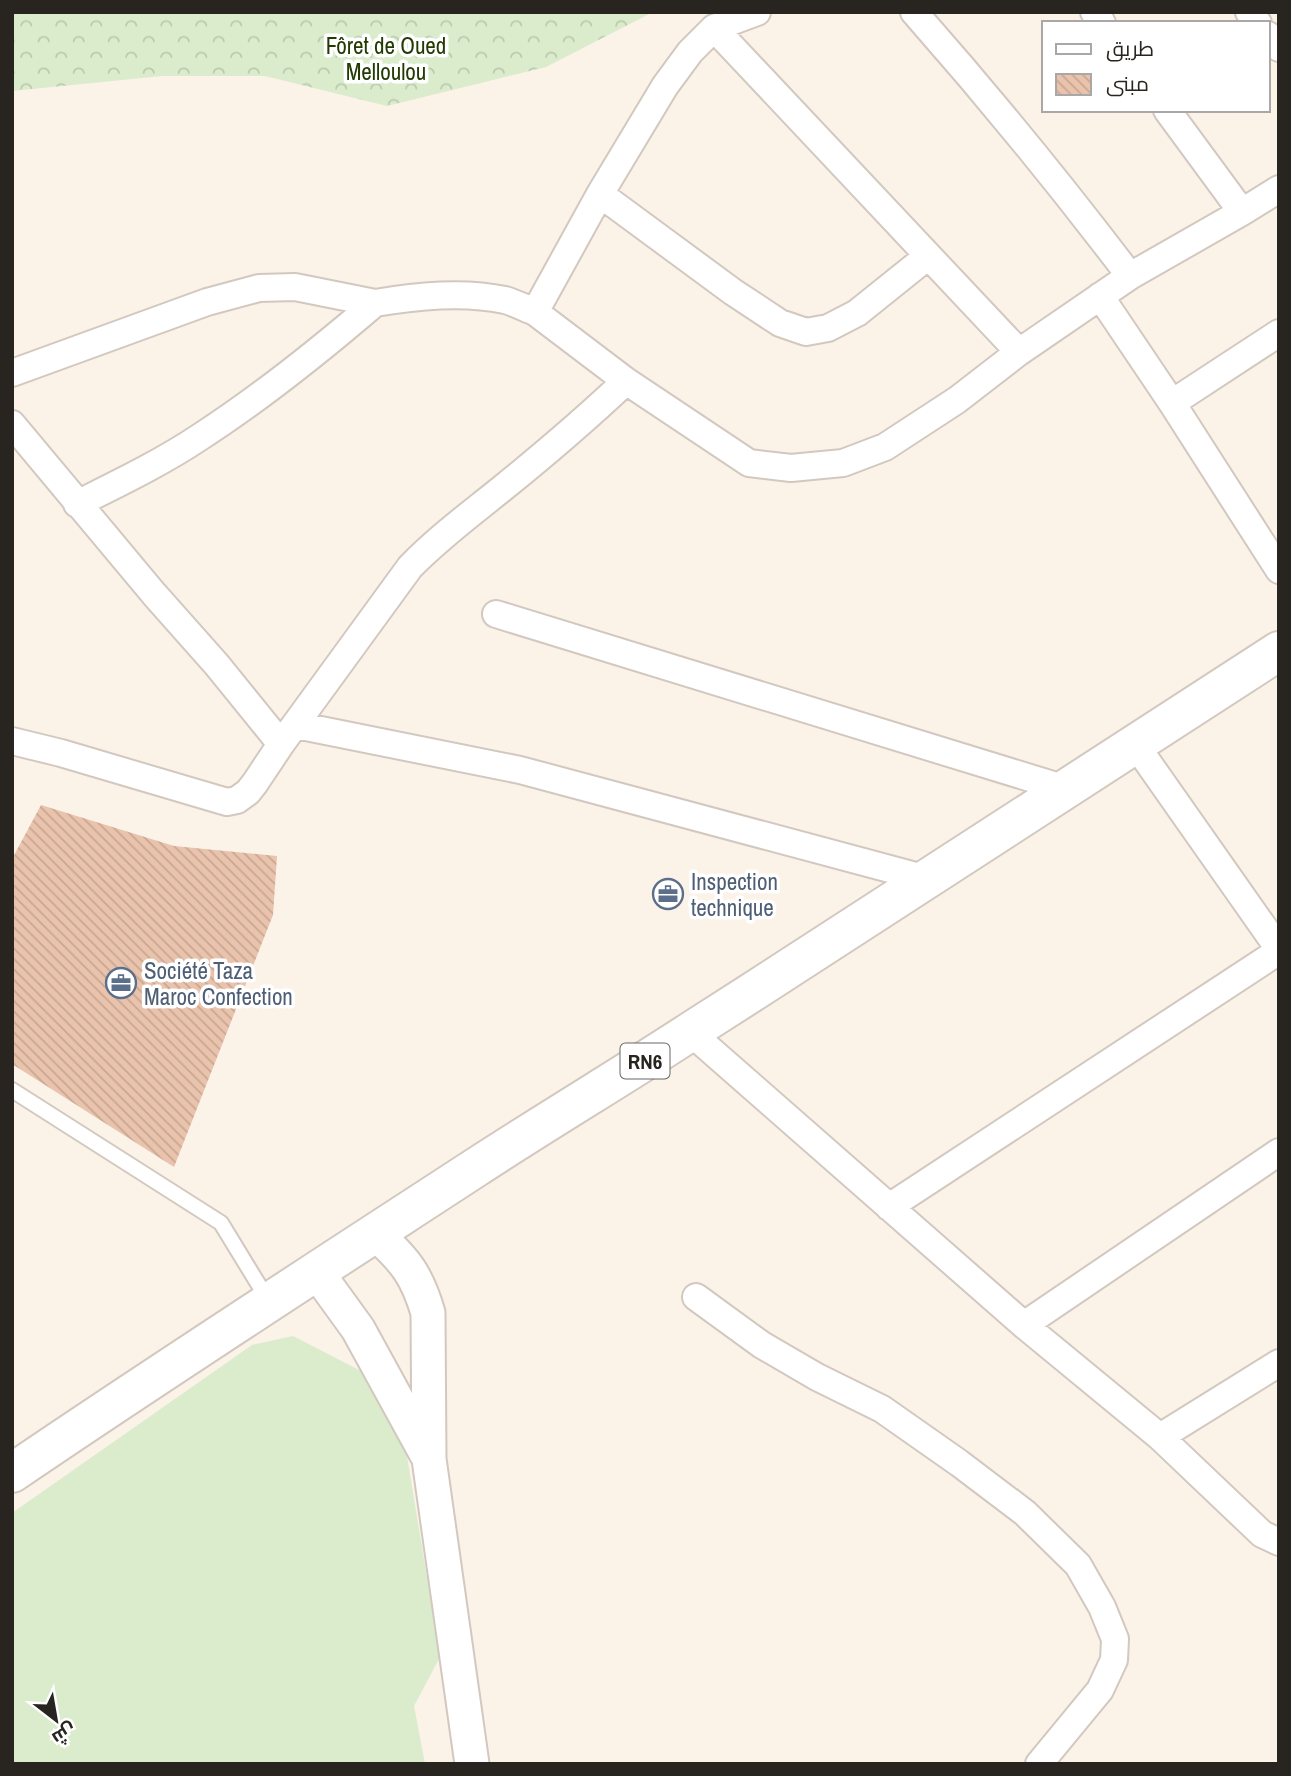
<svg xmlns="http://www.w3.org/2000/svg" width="1291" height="1776" viewBox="0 0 1291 1776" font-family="'Archivo Narrow',Cairo,sans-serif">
	<defs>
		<pattern id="forest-crowns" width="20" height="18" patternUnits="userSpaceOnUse" patternTransform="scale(1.75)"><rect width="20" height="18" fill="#daeccb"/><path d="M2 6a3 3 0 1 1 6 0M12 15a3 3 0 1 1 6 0" fill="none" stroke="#bbcaae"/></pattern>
		<pattern id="building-back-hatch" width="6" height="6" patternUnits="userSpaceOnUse" patternTransform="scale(1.75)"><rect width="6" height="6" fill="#e9c3ac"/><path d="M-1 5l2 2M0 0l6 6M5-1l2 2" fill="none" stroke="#c8a794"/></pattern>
	</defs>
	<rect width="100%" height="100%" fill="#fbf2e8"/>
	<path fill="url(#forest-crowns)" d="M12,12H653L546,67L387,106L265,76H162L12,91Z"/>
	<path fill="#daeccb" d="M293,1336L359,1370L384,1391L405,1444L440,1657L414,1706L425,1764H12V1513L252,1345Z"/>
	<path fill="url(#building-back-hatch)" d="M41,805L174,846L277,856L273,915L174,1167L12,1064V859Z"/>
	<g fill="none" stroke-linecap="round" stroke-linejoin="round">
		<g stroke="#d2c8bf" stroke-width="18">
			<path id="service" d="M12,1090L221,1223L268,1300"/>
		</g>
		<g stroke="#d2c8bf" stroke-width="30">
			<path id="minor" d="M757,12L714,28L690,52L665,86L600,194L535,312L626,381L749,463L791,468L843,463L885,447L957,400L1019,352L1130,276L1242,212L1279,189
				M914,12C989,97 1061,185 1130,276
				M1094,12L1102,23
				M1249,12L1258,23
				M714,28L1019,352
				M1268,35L1279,48
				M1167,110L1242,212
				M600,194L733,292L780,323L806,332L828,328L857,313L928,256
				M1100,296L1172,403L1279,570
				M375,303C417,296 463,291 505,300C515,303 525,308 535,312
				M12,373L207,302L259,288L295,287L375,303C319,351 262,397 200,437C161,463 119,483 77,504
				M1172,403L1279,333
				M12,424L154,594L217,665L281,744
				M496,614L1066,789
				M296,725L520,770L927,879
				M12,741L61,753L227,802L237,800L248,792L255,783L281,744L410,567C439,537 472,513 504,487C546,453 587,418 626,381
				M1135,744L1279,949
				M690,1032L1024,1325L1160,1437L1279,1363
				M889,1207L1279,951
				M696,1297L762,1345L817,1377L882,1409L959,1463L1025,1513L1078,1565L1102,1607L1115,1639L1114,1660L1100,1690L1039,1764
				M1024,1325L1279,1152
				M1160,1437L1262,1534L1279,1542"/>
		</g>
		<g stroke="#d2c8bf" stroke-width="37">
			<path id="tertiary" d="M376,1234C405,1260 417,1275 428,1313L429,1459L472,1764
				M316,1271L358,1329L426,1453"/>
		</g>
		<g stroke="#d2c8bf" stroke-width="42">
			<path id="primary" d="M12,1473C165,1369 320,1269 475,1168C547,1121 621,1077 693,1030C889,905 1083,777 1279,651"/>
		</g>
		<use href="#service" stroke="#fff" stroke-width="14"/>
		<use href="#minor" stroke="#fff" stroke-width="26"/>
		<use href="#tertiary" stroke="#fff" stroke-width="33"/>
		<use href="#primary" stroke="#fff" stroke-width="38"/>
	</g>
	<defs>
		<g id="office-ring" transform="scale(1.575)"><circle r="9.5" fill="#fff" stroke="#5c6f8a" stroke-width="1.5"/><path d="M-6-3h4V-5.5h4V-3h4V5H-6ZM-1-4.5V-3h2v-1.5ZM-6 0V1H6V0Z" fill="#5c6f8a"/></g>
	</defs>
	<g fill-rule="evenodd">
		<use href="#office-ring" x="668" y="894"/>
		<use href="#office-ring" x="121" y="983"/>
	</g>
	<g text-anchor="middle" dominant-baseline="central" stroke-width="7" stroke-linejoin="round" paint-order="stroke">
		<rect fill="#fff" stroke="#686664" stroke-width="2" x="620.5" y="1043.5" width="49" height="35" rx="5"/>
		<g font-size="21" font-weight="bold" fill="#282521">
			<text x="645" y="1061">RN6</text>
		</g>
		<g font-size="23" fill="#233a03" stroke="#fff">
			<text x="386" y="45">Fôret de Oued<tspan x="386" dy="26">Melloulou</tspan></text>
		</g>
		<g font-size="23" fill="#4e5e75" stroke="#fff" text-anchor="start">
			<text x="691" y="881">Inspection<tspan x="691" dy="26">technique</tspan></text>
			<text x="144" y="970">Société Taza<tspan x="144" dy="26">Maroc Confection</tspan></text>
		</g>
	</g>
	<rect width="1291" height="1776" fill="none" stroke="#282521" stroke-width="28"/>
	<rect x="1042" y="21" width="228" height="91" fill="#ffffff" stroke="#a9a8a6" stroke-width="2"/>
	<rect x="1056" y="44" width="35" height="10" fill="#ffffff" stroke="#a9a8a6" stroke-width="2"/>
	<text x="1106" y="56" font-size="21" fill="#282521">طريق</text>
	<rect x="1056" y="74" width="35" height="21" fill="url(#building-back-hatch)" stroke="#a9a8a6" stroke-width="2"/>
	<text x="1106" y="91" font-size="21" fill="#282521">مبنى</text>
	<g transform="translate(56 1720) rotate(149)" stroke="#ffffff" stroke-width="5" paint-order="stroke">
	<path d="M0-5L12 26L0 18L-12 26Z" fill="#282521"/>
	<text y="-10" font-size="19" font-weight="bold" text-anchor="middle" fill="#282521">ش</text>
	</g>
</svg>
